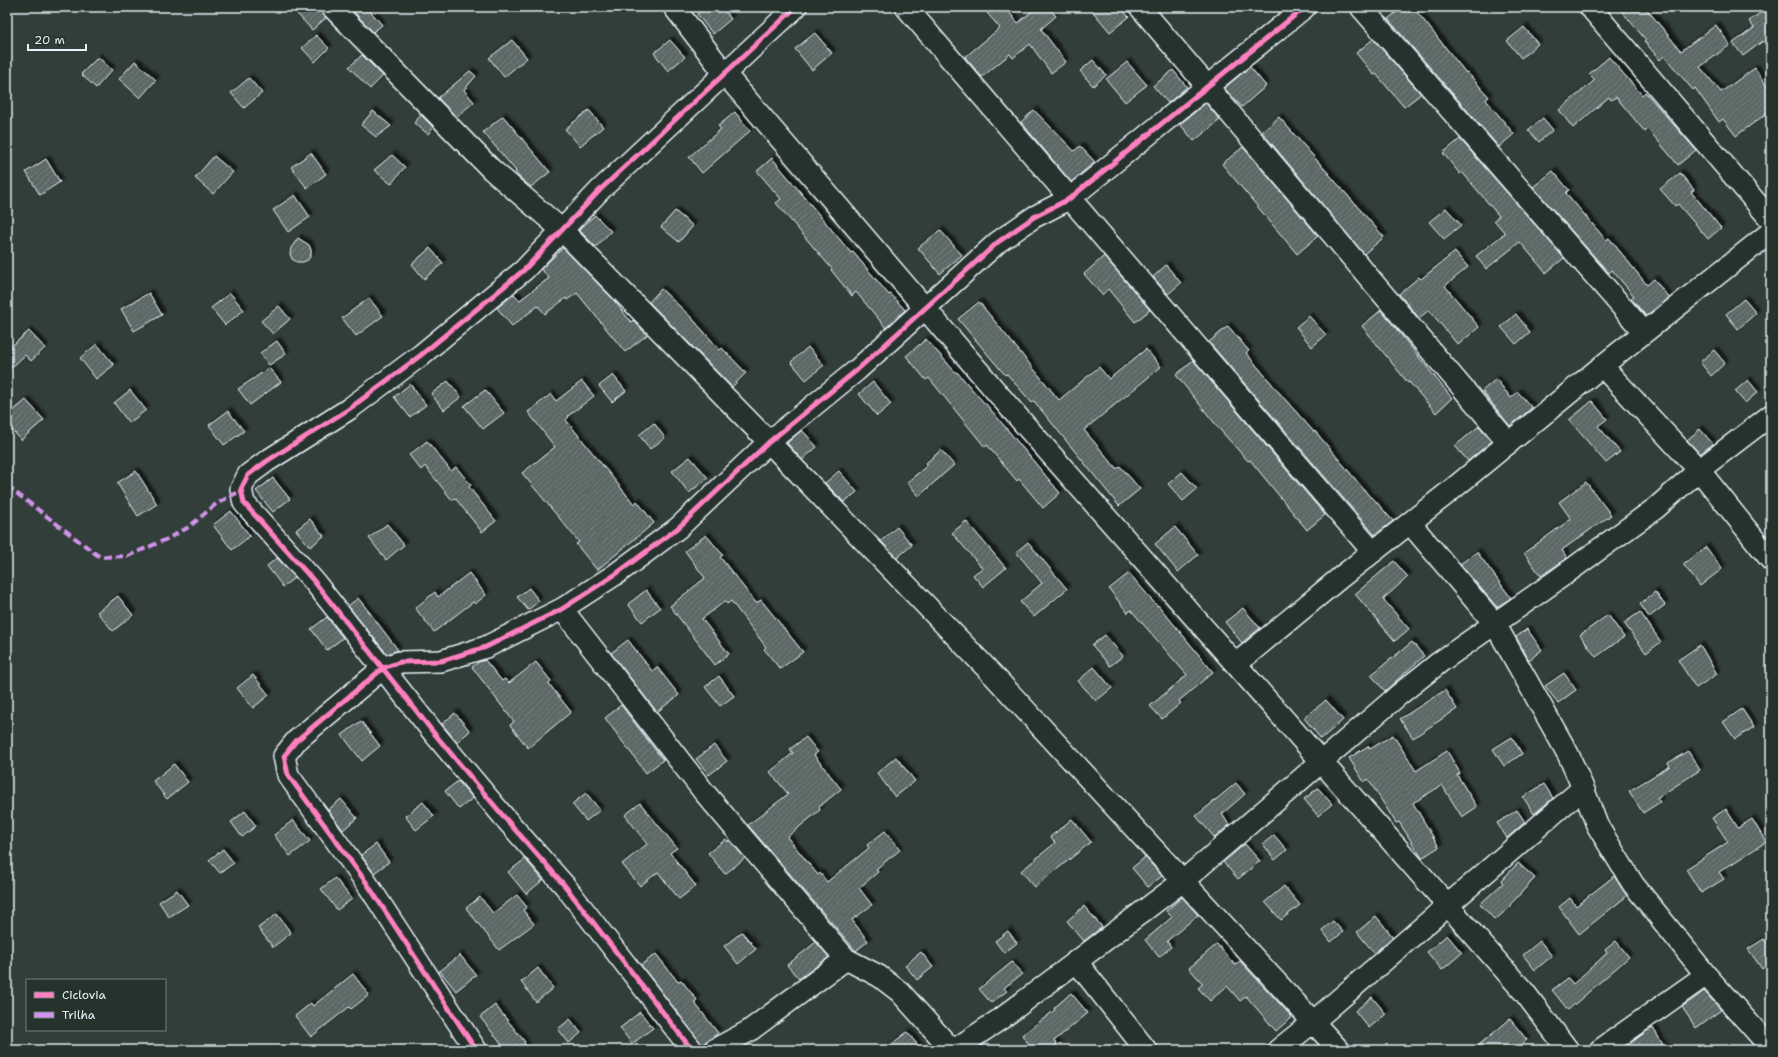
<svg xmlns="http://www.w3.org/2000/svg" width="1778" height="1057" viewBox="0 0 1778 1057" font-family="'Shantell Sans',sans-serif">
	<defs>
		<pattern id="building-hatch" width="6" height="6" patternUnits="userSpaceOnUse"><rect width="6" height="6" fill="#5c6865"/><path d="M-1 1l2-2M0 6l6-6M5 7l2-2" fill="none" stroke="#737e7c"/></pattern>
		<filter id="shadow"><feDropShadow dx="3.5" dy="-3.5" stdDeviation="1" flood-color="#0009"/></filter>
	</defs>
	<rect width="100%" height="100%" fill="#323e39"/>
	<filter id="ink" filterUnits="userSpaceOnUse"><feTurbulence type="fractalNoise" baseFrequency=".025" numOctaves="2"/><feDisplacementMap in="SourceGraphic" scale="8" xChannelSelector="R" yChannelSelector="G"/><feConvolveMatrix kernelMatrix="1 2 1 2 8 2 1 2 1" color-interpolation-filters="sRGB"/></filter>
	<g filter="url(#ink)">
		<path fill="url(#building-hatch)" stroke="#e8f1f8" filter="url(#shadow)" d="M291,7H320L321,10L326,18L312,30Z
			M349,7H367L382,25L373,32Z
			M706,7H722L731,19L713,34L697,14Z
			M982,7H1005L1018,23L1037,7H1048L1056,16L1041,29L1066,62L1051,73L1030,44L1013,58L1010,54L982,77L965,57L1000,28Z
			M1089,7H1120L1129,17L1110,32Z
			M1402,7H1413L1466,73L1467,72L1489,97L1486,100L1514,134L1499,147L1388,19Z
			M1618,7H1645L1681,51L1716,25L1730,45L1700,67L1721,92L1755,68L1771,93V110L1736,136L1723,119L1719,122L1695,88L1693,90L1664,56L1660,60L1644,41L1646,40Z
			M1768,7H1771V52L1763,41L1743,56L1733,43L1754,28L1749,21Z
			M1524,27L1538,44L1521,58L1507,41Z
			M815,33L832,53L812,70L795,49Z
			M316,35L329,48L315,62L302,48Z
			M1373,39L1421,94L1404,107L1376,74L1374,75L1356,53Z
			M512,40L527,58L504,77L489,58Z
			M670,40L685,57L668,71L654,53Z
			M362,55L383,76L370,89L349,67Z
			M98,57L112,70L96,88L81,74Z
			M1609,57L1642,95L1645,92L1696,150L1678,165L1648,129L1645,132L1616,97L1611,100L1609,97L1573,128L1559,110L1595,80L1589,74Z
			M1093,60L1106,75L1093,86L1080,71Z
			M135,61L156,80L140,98L119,79Z
			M1127,62L1147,85L1125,102L1106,79Z
			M1250,67L1266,86L1242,107L1224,88Z
			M1173,70L1187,87L1168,103L1153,86Z
			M470,71L476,76L464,90L474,102L456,117L438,98Z
			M249,78L262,93L244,108L231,93Z
			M1206,103L1220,120L1194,141L1180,124Z
			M589,110L603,127L580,146L565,129Z
			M1034,110L1074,151L1080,146L1095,162L1071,182L1021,122Z
			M373,111L391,126L376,137L361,125Z
			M735,112L750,131L702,173L689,157L721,129L718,126Z
			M421,115L433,127L428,134L414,123Z
			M503,116L550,172L531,187L520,178L515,172L516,171L483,132Z
			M1279,117L1384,237L1364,254L1262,132Z
			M1543,118L1553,130L1539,142L1528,130Z
			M1460,139L1564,258L1546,273L1520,242L1486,269L1476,256L1505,233L1494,220L1499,216L1462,172L1460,174L1443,153Z
			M1243,147L1318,236L1297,254L1222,164Z
			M311,153L326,174L307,188L291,167Z
			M392,155L405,167L391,184L374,170Z
			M214,156L233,172L213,194L195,178Z
			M772,158L851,253L853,252L889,295L891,294L905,310L886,328L856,292L852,296L831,270L832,269L776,203L781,199L757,171Z
			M46,159L60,182L40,195L26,172Z
			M1553,171L1569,190L1566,193L1606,240L1609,238L1647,285L1654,279L1669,298L1646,316L1631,298L1634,296L1612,270L1609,273L1533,187Z
			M1680,173L1694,190L1691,192L1721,228L1708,239L1678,204L1675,206L1660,189Z
			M295,195L310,217L288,232L273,210Z
			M1446,208L1461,225L1444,239L1429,222Z
			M675,211L693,226L679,242L661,227Z
			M595,215L611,231L596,247L579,230Z
			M940,230L962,255L940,274L918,248Z
			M298,238L309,245L311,250V255L308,260L303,262H297L292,259L290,254L291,248Z
			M430,248L443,263L424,279L412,264Z
			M563,248L612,298L631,322L633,320L647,335L625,352L577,293L567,300L566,298L545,314L538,306L512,326L497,308L514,294L520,300L549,278L541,269Z
			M1455,252L1468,267L1445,286L1479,327L1458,345L1429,310L1419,318L1399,294L1419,277L1421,279Z
			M1104,256L1150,310L1135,322L1108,289L1102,295L1084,274Z
			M1166,265L1181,283L1168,294L1153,277Z
			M661,289L690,316L720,350L722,348L746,373L732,387L649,302Z
			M149,293L162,315L134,331L121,309Z
			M230,293L244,310L225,325L211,308Z
			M369,298L383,316L356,336L342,318Z
			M1744,299L1756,313L1738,329L1726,314Z
			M979,302L1059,400L1099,367L1109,379L1146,349L1161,367L1084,430L1117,469L1120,466L1140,489L1119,506L1034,401L1032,403L1007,374L1005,375L958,319Z
			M279,306L290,319L273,334L261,321Z
			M1381,310L1452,398L1436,413L1409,382L1408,383L1362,326Z
			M1516,314L1530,332L1516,344L1501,327Z
			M1309,316L1326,335L1312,347L1296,327Z
			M1228,326L1249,351L1246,353L1282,396L1314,432L1315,431L1371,498L1372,497L1393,521L1375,535L1209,342Z
			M29,331L45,348L31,361L25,355L7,372V350Z
			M926,339L956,373L957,372L985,404H986L1060,493L1043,508L1019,479L1017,481L987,445L985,447L929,378L926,380L906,356Z
			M277,341L286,354L269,365L260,353Z
			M97,344L114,365L96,379L80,358Z
			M808,347L824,365L806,380L791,362Z
			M1714,350L1725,363L1711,376L1700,362Z
			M1193,360L1325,515L1307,530L1250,460L1248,461L1221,431L1176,375Z
			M269,368L281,382L250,405L238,389Z
			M613,375L626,391L612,402L599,386Z
			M1496,379L1511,398L1518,392L1532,408L1510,426L1482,391Z
			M1748,380L1758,392L1745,403L1735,391Z
			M448,381L461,397L444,410L431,394Z
			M582,381L594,396L568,416L569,417L566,420L634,504L637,501L654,523L597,570L576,544L579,542L522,473L555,447L528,412L551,394L556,401Z
			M873,382L891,404L877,416L859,394Z
			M410,384L426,405L410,417L394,397Z
			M130,390L146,410L129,423L114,403Z
			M485,390L504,413L483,429L464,406Z
			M26,400L44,420L21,440L7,424V416Z
			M1592,401L1607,419L1598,426L1620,452L1606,463L1569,420Z
			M228,411L244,431L224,445L209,425Z
			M654,423L665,438L650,449L639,435Z
			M1479,426L1492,441L1468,461L1455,446Z
			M1700,429L1713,444L1700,454L1687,440Z
			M802,430L817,447L802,460L787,443Z
			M427,441L451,471L456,467L471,485L469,487L496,521L482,532L455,498L452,500L425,466L421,470L409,455Z
			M941,450L954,465L919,496L907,482L928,465L926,463Z
			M690,457L708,478L689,493L672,471Z
			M136,471L157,504L138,516L117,483Z
			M839,471L857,492L844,502L825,483Z
			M1182,472L1197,489L1183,501L1168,484Z
			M273,478L290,499L273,512L256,491Z
			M1586,482L1611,515L1562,550L1567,558L1541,576L1524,553L1571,519L1559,502Z
			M231,511L250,536L232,550L213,525Z
			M310,519L324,536L310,547L296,530Z
			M966,521L1006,568L983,587L973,575L982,568L952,533Z
			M387,524L404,545L386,560L369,538Z
			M897,527L912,545L897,558L881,541Z
			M1175,527L1198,555L1178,572L1155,544Z
			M706,535L723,555L720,557L756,603L761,600L803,652L780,669L764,649L766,647L731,601L727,604L725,601L702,619L729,654L715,665L670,606L705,578L685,551Z
			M1028,542L1067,589L1034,617L1020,602L1042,583L1016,552Z
			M1706,547L1722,569L1700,586L1683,564Z
			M1477,552L1511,598L1497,607L1460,564Z
			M277,558L295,577L283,587L267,566Z
			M1394,561L1408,577L1383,599L1409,629L1395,641L1355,594Z
			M469,573L486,595L475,604L473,602L434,632L415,608L435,592L438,597Z
			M1129,573L1157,606L1158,605L1213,672L1179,701L1181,703L1162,719L1150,706L1187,675L1131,610L1128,613L1109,589Z
			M529,588L539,601L528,610L517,597Z
			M646,590L660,608L642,622L628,604Z
			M1655,592L1665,605L1649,617L1640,604Z
			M118,596L133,615L113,631L97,612Z
			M358,598L370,613L398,650L387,654L348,606Z
			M1243,608L1260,628L1242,643L1225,622Z
			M1640,612L1661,642L1646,653L1624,623Z
			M1608,615L1624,637L1596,657L1580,635Z
			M327,617L343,638L327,650L311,629Z
			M1527,629L1542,650L1529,660L1516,637Z
			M1105,635L1123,656L1110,666L1092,645Z
			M628,640L652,671L657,667L679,695L657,712L611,653Z
			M1412,642L1424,656L1385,691L1371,675Z
			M1700,645L1717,674L1696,688L1678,660Z
			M485,660L502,681L505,679L509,683L536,662L551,681L549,684L571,712L528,748L510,725L514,722L472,667L479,662Z
			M1094,667L1112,688L1096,701L1078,681Z
			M1564,673L1576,690L1558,703L1545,686Z
			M253,675L269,695L253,708L237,688Z
			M719,676L734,696L720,706L705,687Z
			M1445,690L1457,709L1413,738L1400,719Z
			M1326,700L1343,720L1321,739L1304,718Z
			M621,705L663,760L646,773L605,718Z
			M1742,709L1754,727L1735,739L1723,722Z
			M455,713L470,731L457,742L442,724Z
			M361,721L380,746L362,761L342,735Z
			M1393,735L1416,771L1447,751L1460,773L1457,775L1477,807L1462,817L1442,785L1413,803L1439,847L1422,858L1399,822L1396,823L1368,779L1364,782L1349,758L1368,746L1370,749Z
			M806,737L818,752L814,755L841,789L819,807L820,810L787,837L818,875L820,873L827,882L869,848L867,845L885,831L900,850L876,869L878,872L859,888L872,905L852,920L868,941L856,951L748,825L788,794L770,772L793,753L790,749Z
			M1512,737L1522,754L1504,766L1493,749Z
			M714,745L727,761L709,775L696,759Z
			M1688,751L1700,770L1657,798L1660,802L1643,813L1629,791L1670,766L1668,763Z
			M896,757L915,781L895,797L877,773Z
			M174,764L188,782L167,799L153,781Z
			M458,781L473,798L459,809L445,791Z
			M1236,783L1245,794L1222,814L1229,825L1215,838L1196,816Z
			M1544,784L1553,798L1534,814L1523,797Z
			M1318,788L1332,804L1318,816L1304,799Z
			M586,793L600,810L586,821L572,804Z
			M341,799L357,818L343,830L328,810Z
			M423,802L434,816L416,830L405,816Z
			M640,803L677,848L670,853L696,886L679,899L658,872L640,886L622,864L647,844L625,815Z
			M1726,809L1738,828L1752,819L1766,842L1719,872L1724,879L1701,893L1686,869L1728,842L1712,818Z
			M1517,810L1525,822L1507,838L1497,823Z
			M245,811L256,826L242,837L231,822Z
			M1072,819L1091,842L1035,887L1021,871L1055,843L1050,837Z
			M293,820L310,841L290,856L274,835Z
			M1274,835L1287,850L1275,860L1263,844Z
			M726,839L728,842L729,840L745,858L725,874L708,853Z
			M376,844L389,862L374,873L361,855Z
			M1245,844L1260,861L1238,879L1223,862Z
			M223,849L234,863L220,873L209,860Z
			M1145,857L1162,876L1148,887L1132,868Z
			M525,859L543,880L526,894L508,872Z
			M1518,863L1535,878L1510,905L1511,906L1495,920L1480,904L1503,883L1501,881Z
			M1614,876L1627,896L1579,934L1559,907L1570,898L1576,906Z
			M335,878L352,899L337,910L321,889Z
			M1284,886L1300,905L1281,920L1265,902Z
			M177,890L188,905L169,917L159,902Z
			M517,895L527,907L523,910L534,924L499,950L466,908L480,897L493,913Z
			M1182,897L1198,915L1167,941L1171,947L1159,957L1145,940L1172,917L1166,911Z
			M1084,906L1102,927L1084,941L1067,921Z
			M277,914L291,933L273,947L258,928Z
			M1376,916L1393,937L1374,953L1357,932Z
			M1333,921L1343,932L1331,942L1322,930Z
			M1008,931L1017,943L1004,953L995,941Z
			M742,932L756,949L738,964L724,946Z
			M1447,935L1462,953L1442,970L1427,952Z
			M1764,939L1771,949V962L1762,969L1748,949Z
			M1540,941L1552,956L1535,970L1523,955Z
			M1616,941L1629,957L1568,1010L1552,990L1568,978L1573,984L1607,953L1605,950Z
			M816,942L829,957L799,979L787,965Z
			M1217,944L1235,965L1240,961L1292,1017L1276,1031L1246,996L1240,1001L1227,986L1210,1001L1198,988L1203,984L1189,968Z
			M921,952L933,967L917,980L905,965Z
			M656,954L678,982L681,980L697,1000L694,1002L718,1033L702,1045L641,965Z
			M460,955L476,975L456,991L440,971Z
			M1012,962L1022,974L1004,988L1007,991L991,1003L979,989Z
			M538,968L553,988L536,1002L521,982Z
			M353,974L369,995L351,1009L349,1007L311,1037L295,1016L311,1003L313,1006Z
			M1704,991L1721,1010L1696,1028L1682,1007Z
			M1071,993L1088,1013L1054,1041L1060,1050H1033L1022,1035L1055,1010L1054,1008Z
			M1372,997L1386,1014L1369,1028L1355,1011Z
			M495,1005L525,1042L524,1043L529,1050H506L480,1017Z
			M640,1012L653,1028L632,1044L620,1028Z
			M570,1019L581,1033L569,1043L558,1029Z
			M1510,1019L1527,1040L1514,1050H1473Z
			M1653,1028L1666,1050H1621L1647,1031Z
			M907,1032L922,1050H884Z"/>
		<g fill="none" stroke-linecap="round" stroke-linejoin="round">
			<g stroke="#e8f1f8" stroke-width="24">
				<path id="minor" d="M332,7L492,170L562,230L769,442L995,677L1339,1050
					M674,7L725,74L1011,409L1525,993L1568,1050
					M906,7L1373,552
					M1140,7L1509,443
					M1361,7L1644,332
					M1590,7L1771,220
					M1602,366L1699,470L1771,560
					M1410,523L1495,624L1568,754L1583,788L1597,825L1633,884L1706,975L1771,1048
					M562,609L704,792L846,959L879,976L900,992L952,1050
					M1236,664L1341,577L1449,492L1602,366L1771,232
					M1076,961L1146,1050
					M476,1050L366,882L288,775L284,756L296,741L383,668L400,662L441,661L486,647L562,609L616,574L678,528L769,442L857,370L998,242L1034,217L1069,199L1305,7
					M692,1050L565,886L504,817L433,732L313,580L244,503L241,489L248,475L267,461L349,409L421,355L524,270L601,189L796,7
					M714,1050L749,1031L846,959
					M954,1050L1002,1018L1183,881L1401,693L1440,662L1554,582L1656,508L1699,470L1771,415
					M1278,1050L1313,1022L1583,788
					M1600,1050L1706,975"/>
			</g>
			<use href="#minor" stroke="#26332d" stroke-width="21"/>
			<path stroke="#d193ec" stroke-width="4" stroke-dasharray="8 4" stroke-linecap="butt" d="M7,486L100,557L128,556L167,539L189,527L216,504L242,490"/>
			<g stroke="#26332d" stroke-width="8">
				<path id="cycleway" d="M476,1050L366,882L288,775L284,756L296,741L383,668L400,662L441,661L486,647L562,609L616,574L678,528L769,442L857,370L998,242L1034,217L1069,199L1305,7
					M692,1050L565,886L504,817L433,732L313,580L244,503L241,489L248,475L267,461L349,409L421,355L524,270L601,189L796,7"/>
			</g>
			<use href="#cycleway" stroke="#ff80c0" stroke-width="5"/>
		</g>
	</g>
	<rect width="1778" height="1057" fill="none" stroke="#26332d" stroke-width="24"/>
	<rect x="12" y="12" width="1754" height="1033" fill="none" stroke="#e8f1f8" stroke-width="1.5" filter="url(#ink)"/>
	<rect x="26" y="979" width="140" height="52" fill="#26332d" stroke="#747f7e"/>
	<rect x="34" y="992" width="20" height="6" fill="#ff80c0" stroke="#747f7e"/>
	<text x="62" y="999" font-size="12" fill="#e8f1f8">Ciclovia</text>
	<rect x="34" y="1012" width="20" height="6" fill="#d193ec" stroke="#747f7e"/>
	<text x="62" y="1019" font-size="12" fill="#e8f1f8">Trilha</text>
	<path d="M28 44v6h58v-6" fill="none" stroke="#e8f1f8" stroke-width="2"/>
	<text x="34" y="44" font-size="12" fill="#e8f1f8" stroke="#26332d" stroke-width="3" paint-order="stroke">20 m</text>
</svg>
